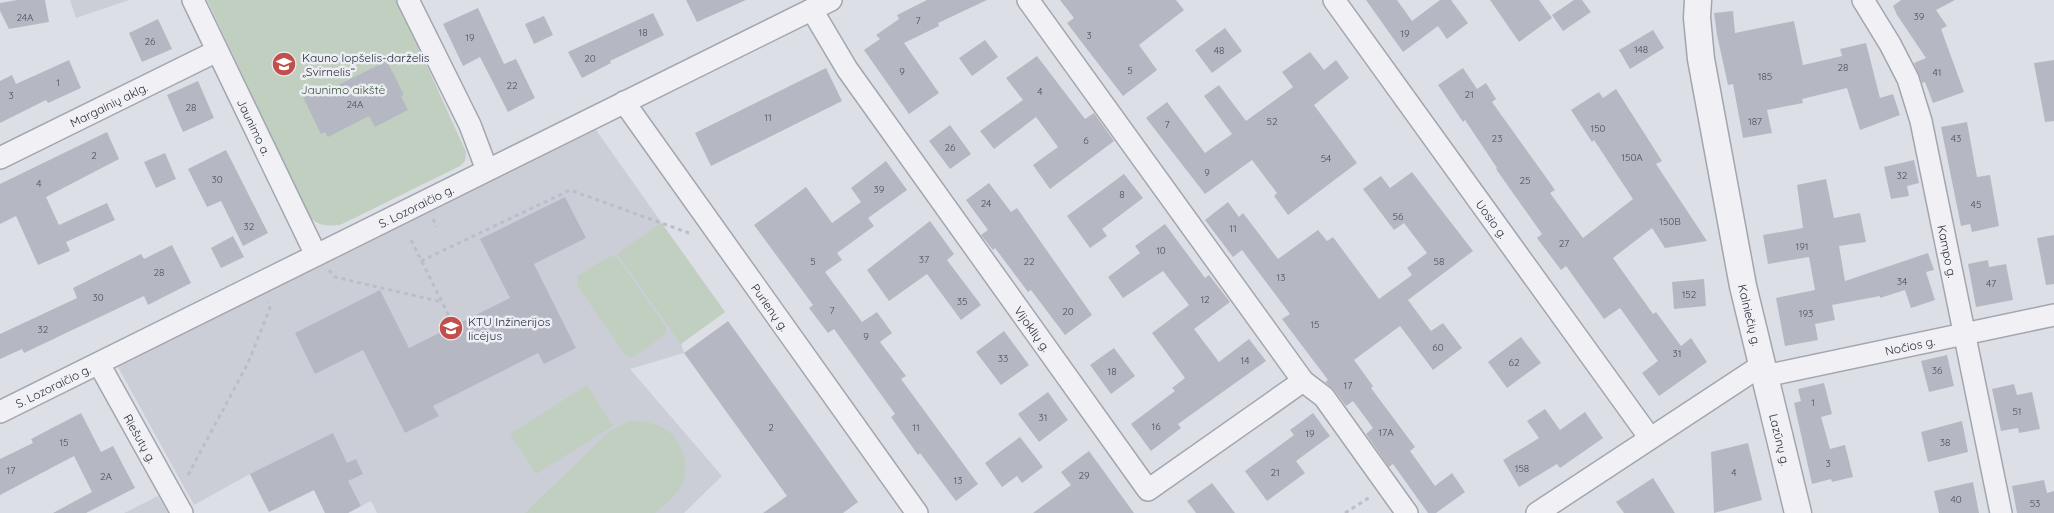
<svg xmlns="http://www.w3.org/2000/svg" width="2054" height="513" viewBox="0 0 2054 513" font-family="Quicksand,sans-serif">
	<rect width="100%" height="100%" fill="#dddfe6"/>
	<path fill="#ccced7" d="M70,0H129L76,18Z
		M596,130L725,312L681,343L684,353L630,369L722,476L684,513H377L371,501L348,513H325L314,490L269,512L250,474L194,505L118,367Z
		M158,496L168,513H124Z"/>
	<path fill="#c0cfbf" d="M207,0H397L466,152L465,161L460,166L340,225C327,226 320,226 310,218Z
		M661,223L725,312L681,344L617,254Z
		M610,256L617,257L666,327L665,335L633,357L625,355L577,285V276Z
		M587,385L613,426L536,474L510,434Z
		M642,421C651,423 659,425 667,430C685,443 692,473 678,491C672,499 663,506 655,513H525L610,431L628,422Z"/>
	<path fill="#b5b8c2" d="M17,0H45L49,22L9,29L0,11V3Z
		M686,0H746L697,22Z
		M927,0H987L938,23L939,26L904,43L939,93L909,114L864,50L880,39L876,35L899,19L897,15Z
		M1060,0H1176L1184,10L1139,45L1157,70L1123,96L1067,23L1074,18Z
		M1366,0H1397L1412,21L1440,0H1451L1468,23L1447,39L1438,26L1403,52Z
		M1490,0H1539L1552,18L1519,42Z
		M1574,0H1582L1591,12L1563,31L1552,15Z
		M1901,0H1955L1936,10L1947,26L1941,29L1964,92L1933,103L1925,82L1922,83L1914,63L1926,58L1897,15L1893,6Z
		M478,8L504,64L516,59L535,98L508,112L480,57L463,66L443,24Z
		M1733,11L1735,33L1794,21L1803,65L1842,56L1840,49L1866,43L1880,98L1893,94L1900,115L1860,130L1847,88L1802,99L1803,103L1767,110L1772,133L1743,138L1733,84L1728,85L1717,35L1714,13Z
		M653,13L664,35L610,61L611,63L582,78L568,52Z
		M544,16L553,35L534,44L525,24Z
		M158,19L172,49L142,62L129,33Z
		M1225,28L1242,51L1212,73L1195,50Z
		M1653,30L1664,48L1630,69L1619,50Z
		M985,40L998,57L972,76L959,58Z
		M1310,52L1324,70L1336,60L1349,78L1314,105L1357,163L1288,215L1274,196L1277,193L1252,160L1205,194L1146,118L1167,102L1205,153L1232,134L1204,96L1219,85L1246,121L1293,87L1282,72Z
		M1037,56L1085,119L1094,113L1114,141L1050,189L1033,165L1058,147L1036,117L994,149L980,131L1023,100L1006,78Z
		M69,60L81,88L48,103L46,100L0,123V81L12,75L16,84Z
		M2054,60V121L2045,122L2034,63Z
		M387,61L404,95L401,96L408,110L375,127L369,116L328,137L325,132L321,134L303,97L332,83L334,87Z
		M826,68L842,101L711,166L695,133Z
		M1463,68L1477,89L1486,83L1496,99L1492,102L1555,190L1550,193L1583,238L1633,199L1594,140L1592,142L1571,110L1599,92L1603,98L1616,89L1662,161L1656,164L1707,241L1665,248L1652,228L1613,258L1653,314L1656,312L1681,346L1691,338L1707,362L1659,396L1642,373L1658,361L1620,308L1604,319L1566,266L1561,270L1537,238L1542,234L1496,169L1497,168L1465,120L1463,122L1438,85Z
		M198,81L214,118L183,132L167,95Z
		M1967,122L1977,177L1990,175L1999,226L1972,232L1970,224L1961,226L1941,127Z
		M950,125L971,154L950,169L929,141Z
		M107,132L119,159L46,197L59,225L107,203L115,220L66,242L70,251L38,265L16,216L0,224V184Z
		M226,150L268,233L243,246L221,201L207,207L188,169Z
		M165,153L176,179L156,188L144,162Z
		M1914,160L1919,183L1907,186L1909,196L1891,199L1884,167Z
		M886,161L907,190L868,218L874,226L837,253L842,260L825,272L862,322L877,312L892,333L880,342L906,376L901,379L978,484L956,501L920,453L918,455L891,417L895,414L834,329L828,333L809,308L813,305L754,225L806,187L832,223L861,202L851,188Z
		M1412,172L1473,251L1408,300L1431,331L1443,323L1462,348L1433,370L1400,326L1354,360L1373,386L1371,388L1415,447L1410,451L1435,486L1452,473L1465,492L1436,513H1428L1393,464L1389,467L1366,434L1373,428L1353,401L1346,406L1334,390L1325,382L1328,380L1282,319L1290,314L1242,250L1233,257L1205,220L1228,202L1239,217L1243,213L1278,259L1318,230L1327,241L1333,237L1379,299L1412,275L1407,268L1427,253L1404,223L1394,230L1363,189L1381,176L1390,188Z
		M1124,174L1143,198L1102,229L1107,236L1090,248L1067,216Z
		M1826,179L1834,218L1860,213L1866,242L1839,246L1845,281L1928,253L1934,270L1926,272L1935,300L1911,308L1905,290L1880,298V296L1832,305L1835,320L1815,324L1818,340L1785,346L1776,298L1815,290L1809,257L1768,264L1763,235L1803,228L1797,185Z
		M989,183L1011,212L1017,208L1092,315L1065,335L1031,290L1028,292L995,248L993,250L981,235L988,230L966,200Z
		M565,197L586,238L534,264L576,348L544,364L538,353L433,406L439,416L405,433L363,350L315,374L295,333L380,290L409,348L510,298L480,239Z
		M930,221L954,254L947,260L981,305L961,320L927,274L889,301L867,270Z
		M1165,224L1205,278L1209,275L1230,302L1194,329L1219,362L1249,339L1266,361L1178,424L1181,428L1151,451L1131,424L1175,391L1172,388L1185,378L1152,333L1189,305L1163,271L1123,298L1108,277L1140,253L1135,246Z
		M2054,235V284L2046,285L2037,238Z
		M233,236L244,257L221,268L211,248Z
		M172,245L191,283L148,305L144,296L24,353L22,349L0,359V334L77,298L73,288L141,254L144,259Z
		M1988,260L1989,267L2006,264L2013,300L1976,307L1968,264Z
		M1704,279L1706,306L1674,309L1672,282Z
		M728,321L858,502L843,513H763L787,496L684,353Z
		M1004,331L1029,365L1001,385L976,352Z
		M1521,337L1541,363L1507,388L1488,362Z
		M1114,348L1135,376L1111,394L1090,365Z
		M1947,355L1954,386L1929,392L1921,361Z
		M1824,383L1832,414L1821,417L1830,449L1845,445L1853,477L1832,482L1831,479L1812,484L1794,403L1801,401L1798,389Z
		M2014,384L2017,395L2032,392L2040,429L2019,433L2018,428L2001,431L1992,389Z
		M1048,392L1068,420L1039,442L1018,414Z
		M1545,409L1560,430L1585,412L1603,438L1560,468L1557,464L1519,487L1503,460L1539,438L1527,421Z
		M81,413L101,452L113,446L135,488L86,513H53L92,492L74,456L0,495V459L33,443L31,439Z
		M1313,413L1330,436L1296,461L1305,473L1267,501L1245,471L1294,435L1290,430Z
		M1962,421L1968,452L1928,462L1921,432Z
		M333,433L347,463L356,459L363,474L348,481L361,506L348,513H325L314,490L269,512L250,474Z
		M1020,437L1043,467L1022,483L1017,476L1002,487L985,463Z
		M1748,443L1762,500L1714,513L1711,452Z
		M1089,451L1134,513H1033L1071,485L1061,472Z
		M1653,478L1675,513H1624L1616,502Z
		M2044,480L2047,493L2054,491V513H2017L2012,486Z
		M1973,482L1979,513H1939L1934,491Z
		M1212,483L1235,513H1196L1187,501Z"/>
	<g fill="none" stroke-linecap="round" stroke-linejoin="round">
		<g stroke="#a3a6af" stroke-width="24">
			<g id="minor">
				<path id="s1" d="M193,0L316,255"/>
				<path d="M408,0L470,125L487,170"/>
				<path d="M1028,0L1303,381L1324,397L1407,513"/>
				<path id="s2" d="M1334,0L1650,438"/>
				<path id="s3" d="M1863,0L1890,44L1908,79L1921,121L2001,513"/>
				<path id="s4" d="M812,10L847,69L1148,490L1303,381"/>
				<path id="s5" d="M624,102L917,513"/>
				<path id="s6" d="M0,158L217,51"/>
				<path id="s7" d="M99,364L182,513"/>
				<path id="s8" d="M1765,376L2054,315"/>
				<path id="s9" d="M0,412L831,0"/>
				<path d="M1537,513L1762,365"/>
			</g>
		</g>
		<g stroke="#a3a6af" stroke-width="29">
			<g id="tertiary">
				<path id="s10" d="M1698,0L1697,18L1701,59L1743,286L1798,513"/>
			</g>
		</g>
		<path stroke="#bcbdc5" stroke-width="3" stroke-dasharray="4 4" stroke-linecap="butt" d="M433,219L437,227
			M411,240L454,326
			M421,261L570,190L689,233
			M329,270L335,277L442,302
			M188,475L248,363L270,308L267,302
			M1345,513L1370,497"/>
		<use href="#minor" stroke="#f0f0f5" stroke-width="21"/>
		<use href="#tertiary" stroke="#f0f0f5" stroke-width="26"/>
	</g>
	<defs>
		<g id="school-disc" transform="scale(1.25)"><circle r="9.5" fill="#c1504c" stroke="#edeef4"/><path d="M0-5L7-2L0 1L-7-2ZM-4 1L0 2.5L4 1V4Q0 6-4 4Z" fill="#fff"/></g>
	</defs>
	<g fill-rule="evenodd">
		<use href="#school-disc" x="284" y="64"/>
		<use href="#school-disc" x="451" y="328"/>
	</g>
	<g text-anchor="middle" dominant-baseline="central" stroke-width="5" stroke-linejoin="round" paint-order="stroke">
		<g font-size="10" fill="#4b4f5d">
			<text x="1919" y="16">39</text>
			<text x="25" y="17">24A</text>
			<text x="918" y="20">7</text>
			<text x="643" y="32">18</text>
			<text x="1405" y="33">19</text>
			<text x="1089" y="35">3</text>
			<text x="470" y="37">19</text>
			<text x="150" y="41">26</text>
			<text x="1641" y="49">148</text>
			<text x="1219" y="50">48</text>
			<text x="590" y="58">20</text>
			<text x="1843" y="67">28</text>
			<text x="1130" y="70">5</text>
			<text x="902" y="71">9</text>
			<text x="1937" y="72">41</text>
			<text x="1765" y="76">185</text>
			<text x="58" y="82">1</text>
			<text x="512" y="85">22</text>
			<text x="1040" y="91">4</text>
			<text x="1469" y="94">21</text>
			<text x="11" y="95">3</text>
			<text x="355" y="104">24A</text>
			<text x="191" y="107">28</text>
			<text x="768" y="117">11</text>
			<text x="1272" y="121">52</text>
			<text x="1755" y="121">187</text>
			<text x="1167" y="124">7</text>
			<text x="1598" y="128">150</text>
			<text x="1497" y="138">23</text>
			<text x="1956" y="138">43</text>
			<text x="1086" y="140">6</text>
			<text x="950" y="147">26</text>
			<text x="94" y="155">2</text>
			<text x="1632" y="157">150A</text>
			<text x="1326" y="158">54</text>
			<text x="1207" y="172">9</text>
			<text x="1902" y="175">32</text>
			<text x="217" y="179">30</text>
			<text x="1525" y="180">25</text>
			<text x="39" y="183">4</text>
			<text x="879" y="189">39</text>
			<text x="1122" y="194">8</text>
			<text x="986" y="203">24</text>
			<text x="1976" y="204">45</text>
			<text x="1398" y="216">56</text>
			<text x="1670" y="221">150B</text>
			<text x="249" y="226">32</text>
			<text x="1233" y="228">11</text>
			<text x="1564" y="243">27</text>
			<text x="1802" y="246">191</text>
			<text x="1161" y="250">10</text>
			<text x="924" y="259">37</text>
			<text x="813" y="261">5</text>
			<text x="1029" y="261">22</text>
			<text x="1439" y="261">58</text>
			<text x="159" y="272">28</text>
			<text x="1281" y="277">13</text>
			<text x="1902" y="281">34</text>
			<text x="1991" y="283">47</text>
			<text x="1689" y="294">152</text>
			<text x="98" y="297">30</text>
			<text x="1205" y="299">12</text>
			<text x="962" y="301">35</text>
			<text x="832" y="310">7</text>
			<text x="1068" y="311">20</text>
			<text x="1806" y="313">193</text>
			<text x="1315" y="324">15</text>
			<text x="43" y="329">32</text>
			<text x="866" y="336">9</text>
			<text x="1438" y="347">60</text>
			<text x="1677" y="353">31</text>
			<text x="1003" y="358">33</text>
			<text x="1245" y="360">14</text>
			<text x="1514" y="362">62</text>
			<text x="1937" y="370">36</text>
			<text x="1112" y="371">18</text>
			<text x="1348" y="385">17</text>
			<text x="1813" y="402">1</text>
			<text x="2017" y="411">51</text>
			<text x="1043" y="417">31</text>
			<text x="1156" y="426">16</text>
			<text x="771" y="427">2</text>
			<text x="916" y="427">11</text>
			<text x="1386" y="432">17A</text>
			<text x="1310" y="433">19</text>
			<text x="64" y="442">15</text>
			<text x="1945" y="442">38</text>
			<text x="1828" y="463">3</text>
			<text x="1522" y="468">158</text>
			<text x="11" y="470">17</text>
			<text x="1275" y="472">21</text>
			<text x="1734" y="472">4</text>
			<text x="1084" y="475">29</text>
			<text x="106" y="476">2A</text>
			<text x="958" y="480">13</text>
			<text x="1956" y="499">40</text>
			<text x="2035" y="503">53</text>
		</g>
		<g font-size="12" fill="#282c3b" stroke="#edeef4" text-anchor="start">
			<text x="302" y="57">Kauno lopšelis-darželis<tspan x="302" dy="14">„Svirnelis“</tspan></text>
			<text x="468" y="321">KTU Inžinerijos<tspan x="468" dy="14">licėjus</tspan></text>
		</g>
		<g font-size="12" fill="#375537" stroke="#edeef4">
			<text x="343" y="89">Jaunimo aikštė</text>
		</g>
		<g font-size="12" fill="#282c3b" stroke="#edeef4">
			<text stroke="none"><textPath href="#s6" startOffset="121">Margainių aklg.</textPath></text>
			<text stroke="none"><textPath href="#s1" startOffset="141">Jaunimo a.</textPath></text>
			<text stroke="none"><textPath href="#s9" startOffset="464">S. Lozoraičio g.</textPath></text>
			<text stroke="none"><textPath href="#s2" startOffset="270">Uosio g.</textPath></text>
			<text stroke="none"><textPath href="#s3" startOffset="268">Kampo g.</textPath></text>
			<text stroke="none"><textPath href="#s5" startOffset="252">Purienų g.</textPath></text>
			<text stroke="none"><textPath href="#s10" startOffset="320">Kalniečių g.</textPath></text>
			<text stroke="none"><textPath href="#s4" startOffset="388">Vijoklių g.</textPath></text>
			<text stroke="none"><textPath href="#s8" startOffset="148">Nočios g.</textPath></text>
			<text stroke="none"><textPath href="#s9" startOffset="59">S. Lozoraičio g.</textPath></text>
			<text stroke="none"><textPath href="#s7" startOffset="85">Riešutų g.</textPath></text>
			<text stroke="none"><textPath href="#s10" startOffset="448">Lazūnų g.</textPath></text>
		</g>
	</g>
</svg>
